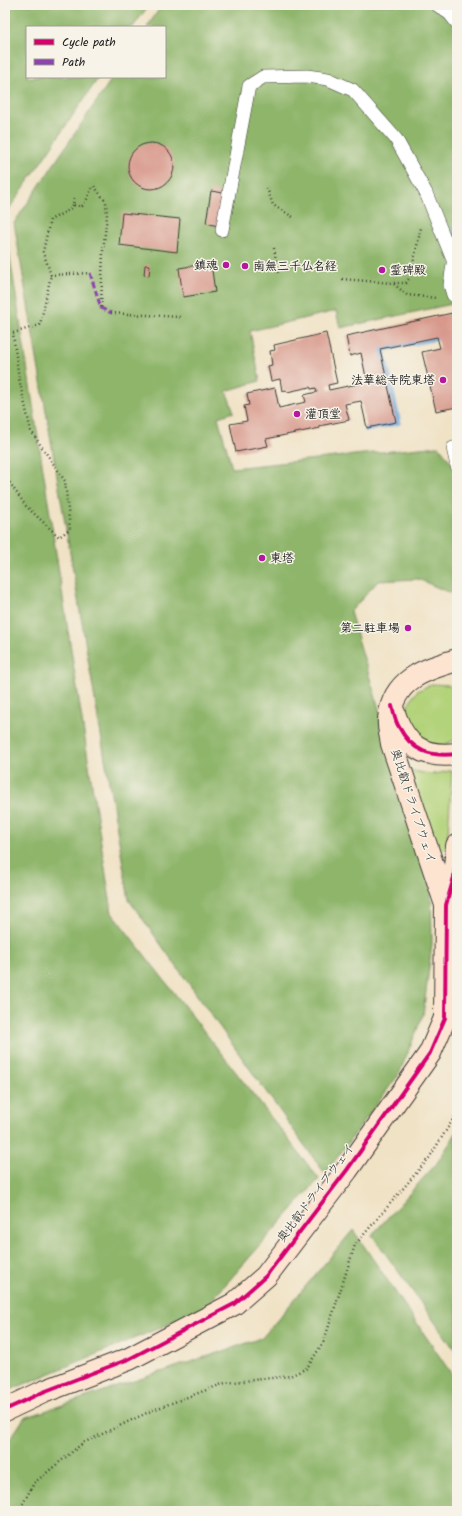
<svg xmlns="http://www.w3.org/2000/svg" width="462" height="1516" viewBox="0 0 462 1516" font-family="Kalam,'Klee One',sans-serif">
	<rect width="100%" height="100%" fill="#f7f3e8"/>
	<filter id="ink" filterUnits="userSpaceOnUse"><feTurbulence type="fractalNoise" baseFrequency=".025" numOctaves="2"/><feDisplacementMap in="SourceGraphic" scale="8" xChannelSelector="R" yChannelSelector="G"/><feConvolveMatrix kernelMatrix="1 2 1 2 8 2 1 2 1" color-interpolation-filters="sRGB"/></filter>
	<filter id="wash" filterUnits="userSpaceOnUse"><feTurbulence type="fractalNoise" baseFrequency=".012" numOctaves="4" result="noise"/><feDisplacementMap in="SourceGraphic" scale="16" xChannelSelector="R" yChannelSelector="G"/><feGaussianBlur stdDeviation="0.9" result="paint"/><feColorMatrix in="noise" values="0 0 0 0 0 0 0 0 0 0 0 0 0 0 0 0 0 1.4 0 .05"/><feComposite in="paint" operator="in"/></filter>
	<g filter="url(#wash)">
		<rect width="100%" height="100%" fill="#f0e2c5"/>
		<path fill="#b3d37a" stroke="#68784b" d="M432,684L448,685L457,692V739L442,746L426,744L413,735L406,720L408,704L417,691Z
			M410,770C428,775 435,775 452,770L447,849L433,851Z"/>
		<path fill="#8eb56a" stroke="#556843" d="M5,5H149L133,27H27V77H99L5,215Z
			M162,5H457V303L340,328L336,311L250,331L260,381L226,391L234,412L218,417L232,468L439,446L457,470V596L418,579L378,581L350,612L431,882L432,944L423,1015L399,1074L325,1174L129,900L14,223L113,77H165V27H147Z
			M5,225L112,913L319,1179L203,1310L5,1392Z
			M457,1132V1353L372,1235L437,1163Z
			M353,1230L457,1382V1511H5V1447L24,1418L262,1338Z"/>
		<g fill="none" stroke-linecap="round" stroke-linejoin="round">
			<path stroke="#6aa4da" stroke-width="6" d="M455,236L457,223
				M367,429L398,422L382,349L457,333"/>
		</g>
		<g id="blocks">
			<path fill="#d8998c" d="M128 166a23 23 0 1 1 46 0a23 23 0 1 1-46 0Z
				M211,191L224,193L218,226L206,223Z
				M122,213L180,219L177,252L119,245Z
				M211,263L215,292L183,297L179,268Z
				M145,265H150L149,276L144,275Z
				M457,312V332H456L457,339V407L436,411L422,352L440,348L437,337L380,349L396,422L367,428L361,401L345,404L349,420L319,426L320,428L266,439L268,446L236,452L230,424L247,421L244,406L249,405L247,394L275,388L279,408L306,402L304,395L317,392L316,388L311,389L310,387L287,392L286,390L282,391L280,379L271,381L268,366L272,365L270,351L275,350L274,345L326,333L337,383L328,385L329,390L367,382L361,353L350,356L346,336Z"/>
		</g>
	</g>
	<g filter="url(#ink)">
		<use href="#blocks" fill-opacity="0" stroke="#3c3a35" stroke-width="1"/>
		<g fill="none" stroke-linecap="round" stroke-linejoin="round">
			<g stroke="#3c3a35" stroke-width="14">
				<path id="lane" d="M437,5L450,14L457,23
					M222,230L249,86L263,77L307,76L328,79L353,90L396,139L426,193L453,260
					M457,235L450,285L453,295L457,294
					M457,447L453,448L457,466"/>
			</g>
			<g stroke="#3c3a35" stroke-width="24">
				<path id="secondary" d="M394,713C405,746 422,758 457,754
					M446,905L392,744C391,736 388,727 389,719C393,679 424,670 457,660
					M5,1410L43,1392L129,1359L234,1304L266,1276L347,1170L430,1053L445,1018L446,905L454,877L457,846"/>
			</g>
			<path stroke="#3c3a35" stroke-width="2.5" stroke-dasharray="1 3" stroke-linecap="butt" d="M267,188L273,205L293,217
				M74,198L73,205L82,206C90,198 88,191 94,186L106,202L107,216L103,251L101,308
				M73,205L69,210L50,220L43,252L51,275L90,273
				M274,248L278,273
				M291,263L292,268
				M342,279L393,283H406L410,277L421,228
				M394,284L407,295L436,298
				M111,313L181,317
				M5,476L26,506L59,537L70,529L65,481L31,431L19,379L13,333L40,325L51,275
				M19,1511L34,1483L83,1443L153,1410L225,1383L290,1376L307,1368L324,1341L355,1245L429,1158L457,1113"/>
			<use href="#lane" stroke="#fff" stroke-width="13"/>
			<use href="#secondary" stroke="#fde4d0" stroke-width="22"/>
			<path stroke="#8e44ad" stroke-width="3" stroke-dasharray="6 3" stroke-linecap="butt" d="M90,273L101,308L111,313"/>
			<g stroke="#f7f3e8" stroke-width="6">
				<path id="cycleway" d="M392,706C394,713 395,721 399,727C412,752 431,757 457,754
					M5,1410L43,1392L129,1359L234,1304L266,1276L347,1170L430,1053L445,1018L446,905L454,877L457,846"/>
			</g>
			<use href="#cycleway" stroke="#d6006c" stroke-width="4"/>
		</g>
	</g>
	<g fill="#b5179e" stroke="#f7f3e8" stroke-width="1.5">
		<circle cx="226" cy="265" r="4"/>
		<circle cx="245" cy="266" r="4"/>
		<circle cx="382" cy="270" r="4"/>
		<circle cx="443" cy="380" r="4"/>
		<circle cx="297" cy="414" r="4"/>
		<circle cx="262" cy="558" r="4"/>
		<circle cx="408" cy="628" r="4"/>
	</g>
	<g text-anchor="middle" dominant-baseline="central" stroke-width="3" stroke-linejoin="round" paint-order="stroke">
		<g font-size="12" font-weight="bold" fill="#1c1c1c" stroke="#f7f3e8" text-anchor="start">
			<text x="218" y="265" text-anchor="end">鎮魂</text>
			<text x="253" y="266">南無三千仏名経</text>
			<text x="390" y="270">霊碑殿</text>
			<text x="435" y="380" text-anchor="end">法華総寺院東塔</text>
			<text x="305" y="414">灌頂堂</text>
			<text x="270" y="558">東塔</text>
			<text x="400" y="628" text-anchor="end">第二駐車場</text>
		</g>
		<g font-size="12" fill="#1c1c1c" stroke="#f7f3e8">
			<text transform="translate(413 806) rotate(72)">奥比叡ドライブウェイ</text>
			<text transform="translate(316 1193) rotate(-53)">奥比叡ドライブウェイ</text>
		</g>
	</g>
	<rect width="462" height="1516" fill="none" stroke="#f7f3e8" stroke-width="20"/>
	<rect x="26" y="26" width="140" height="52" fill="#f7f3e8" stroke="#9f9d96"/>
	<rect x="34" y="39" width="20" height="6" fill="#d6006c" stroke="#9f9d96"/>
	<text x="62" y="46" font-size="12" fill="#1c1c1c">Cycle path</text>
	<rect x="34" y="59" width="20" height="6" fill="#8e44ad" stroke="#9f9d96"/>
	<text x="62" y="66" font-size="12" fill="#1c1c1c">Path</text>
</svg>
